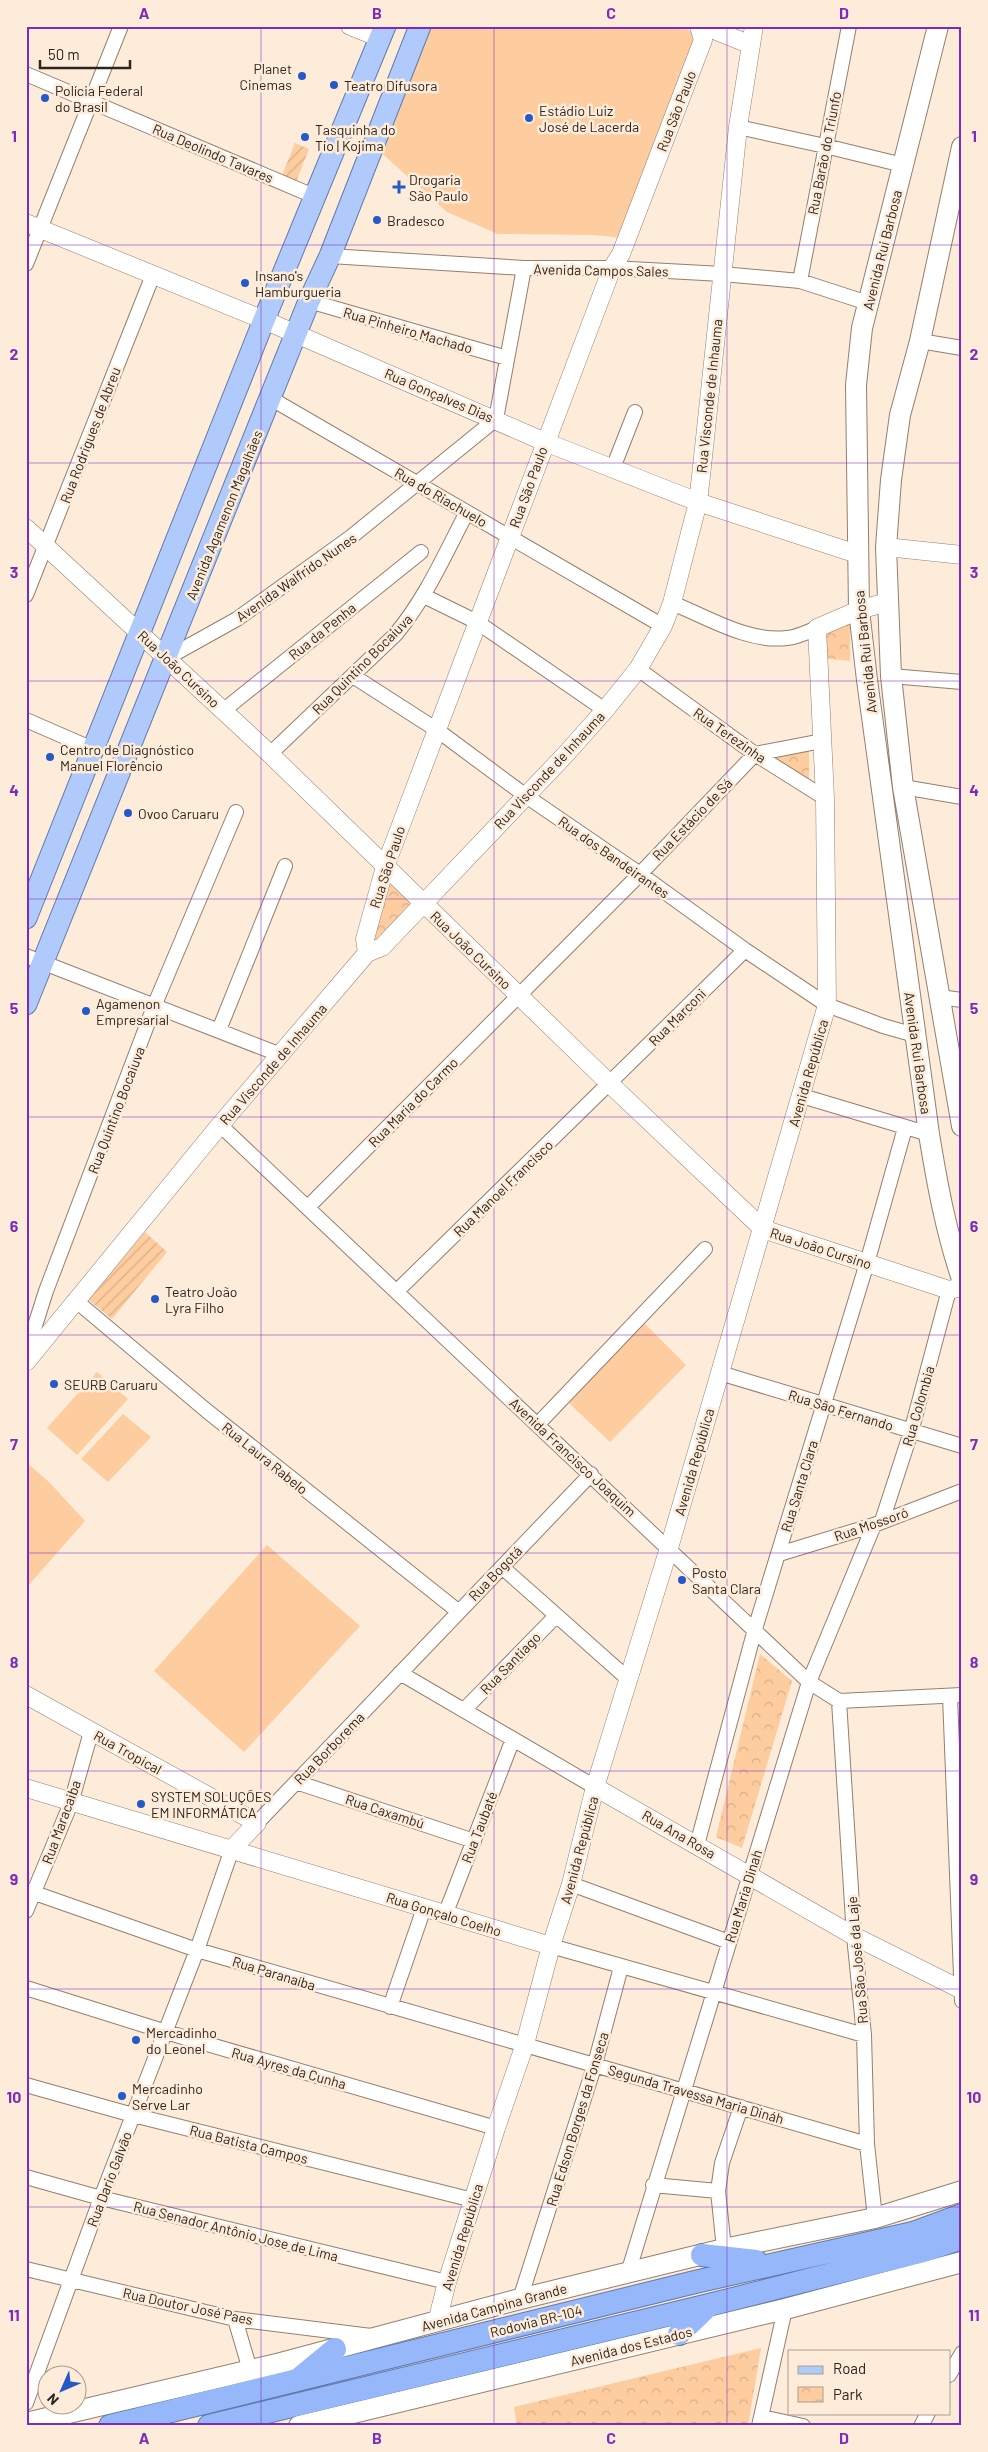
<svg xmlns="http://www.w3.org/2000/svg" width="988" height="2452" viewBox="0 0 988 2452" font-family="Barlow,sans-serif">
	<defs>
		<pattern id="park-crowns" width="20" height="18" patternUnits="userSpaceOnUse" patternTransform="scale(1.25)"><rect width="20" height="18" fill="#fdcc9f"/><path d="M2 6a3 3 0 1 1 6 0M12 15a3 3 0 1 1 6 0" fill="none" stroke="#d9af88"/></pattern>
		<pattern id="garden-furrows" width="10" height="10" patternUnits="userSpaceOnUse" patternTransform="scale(1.25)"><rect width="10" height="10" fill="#fdcc9f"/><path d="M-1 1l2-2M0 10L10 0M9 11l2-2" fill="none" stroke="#d9af88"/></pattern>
	</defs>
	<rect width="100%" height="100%" fill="#feecdb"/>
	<path fill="url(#park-crowns)" d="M850,613V661L823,658L822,631Z
		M809,750V784L765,754Z
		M389,877L410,902L407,909L374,944L365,946Z
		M760,1654L792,1681L742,1848L716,1837Z
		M761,2348L748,2426H517L514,2407Z"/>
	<path fill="url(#garden-furrows)" d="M295,143L309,149L295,184L281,178Z
		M145,1232L167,1252L112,1319L89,1300Z"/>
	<path fill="#fdcc9f" d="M428,26H678L699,34L623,238L595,235L498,234L447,212L377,149Z
		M644,1323L686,1365L610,1442L567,1401Z
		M97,1372L128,1399L77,1455L47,1428Z
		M123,1414L151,1437L108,1482L81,1459Z
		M26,1462L49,1482L85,1521L27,1587Z
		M267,1545L360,1626L244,1752L154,1671Z"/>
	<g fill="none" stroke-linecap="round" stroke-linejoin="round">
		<g stroke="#947f6d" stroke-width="16">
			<path id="minor" d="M26,74L316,197
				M738,127L825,146L903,165
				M330,256L524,268H612L722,274L800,281L868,303
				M26,264L121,26
				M800,281L849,26
				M309,301L507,358
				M920,341L962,348
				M270,398L663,626
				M613,468L635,412
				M26,595L153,275
				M424,596L477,622L605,710
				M672,603C707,617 749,643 787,638C798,637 807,632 817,628
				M167,658L237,619L351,537L496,419L524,268
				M638,669L755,754L825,798
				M353,676L437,730L526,796L640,874L745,950L827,1005L883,1026L915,1035
				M891,676L962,682
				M224,710L421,552
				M26,720L95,750
				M270,754L395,635C426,598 445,554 467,512
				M903,787L962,797
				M26,956L281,1055
				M939,997L962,1000
				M219,1030L285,866
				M802,1096L929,1134
				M220,1125L809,1682L839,1701L962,1695
				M308,1207L640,874L755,754L822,741
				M397,1291L745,950
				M75,1300L207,1411L459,1612
				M26,1354L46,1291L155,1004L236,812
				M720,1373L962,1446
				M538,1424L705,1249
				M882,1521L911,1432L949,1290
				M779,1554L874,1525L962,1491
				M502,1567L627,1678
				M400,1673L595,1787
				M950,1696L962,2001
				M839,1701L854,1936L864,2035L867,2144L875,2218
				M464,1710L556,1616
				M296,1782L474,1841
				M257,1823L591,1474
				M697,1845L755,1629L867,1263L905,1128
				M571,1884L729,1942
				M26,1890L197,1950L867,2144
				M26,1911L71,1803L91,1732
				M445,1915L513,1739
				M551,1946L864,2035
				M26,1988L166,2032L496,2128
				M390,2007L424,1908
				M26,2085L133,2115L473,2200
				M26,2177L101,2198L447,2282
				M653,2185L718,2191
				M724,2249L718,2191L722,2163L741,2107
				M26,2269L235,2319L371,2336
				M628,2273L809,1682L874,1525
				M520,2299L595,2064L621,1967
				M235,2319L250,2370
				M949,2375L962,2353
				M26,2403L101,2198L197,1950L232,1849
				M762,2417L803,2426
				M759,2426L785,2309
				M921,2426L928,2413"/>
		</g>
		<g stroke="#947f6d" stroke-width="19">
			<path id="tertiary" d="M350,26L380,38
				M704,26L751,45
				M26,223L264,320L545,442L698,502L857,554
				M26,528L270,754L610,1084L763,1229L949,1290L962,1287
				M886,547L962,555
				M367,953L365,939L385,867L612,268L621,254L703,40L699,26
				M26,1362L220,1125L367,953L382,947L565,755L605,710L638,669L663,626L672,603L698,502L701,476L738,127L754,26
				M26,1695L257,1823L232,1849
				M595,1787L854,1936L962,1990
				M26,1788L551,1946
				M437,2322L447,2282L496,2128L525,2044L551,1946L571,1884L595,1787L669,1548L827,1005L825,798L817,628L859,610L887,602"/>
		</g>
		<g stroke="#947f6d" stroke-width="22">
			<path id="secondary" d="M938,26L862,328L856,385L859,610L867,680L929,1134C937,1183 946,1232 962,1279
				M962,147L920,341L900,415L891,480L886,547L891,676L903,787L962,1126
				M26,2423L281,2363L520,2299L724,2249L875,2218L962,2191
				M299,2426L785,2309L962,2262"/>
		</g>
		<g stroke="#6179ac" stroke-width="23">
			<path id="primary" d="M26,918L264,320L385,26
				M26,1004L309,301L330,256L420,26"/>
		</g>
		<g stroke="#6179ac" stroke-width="24">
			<path id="trunk" d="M702,2255L756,2261
				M679,2334L709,2305
				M301,2377L335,2349
				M110,2426L695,2282L913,2233L962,2215
				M209,2426L709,2305L923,2251L962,2238"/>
		</g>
		<use href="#minor" stroke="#fff" stroke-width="14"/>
		<use href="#tertiary" stroke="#fff" stroke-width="18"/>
		<use href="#secondary" stroke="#fff" stroke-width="20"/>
		<use href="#primary" stroke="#b0cafb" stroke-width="21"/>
		<use href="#trunk" stroke="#96b8fa" stroke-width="22"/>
	</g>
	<path fill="none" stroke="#7b2cbf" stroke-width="1" stroke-opacity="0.55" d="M261,26V2426M494,26V2426M727,26V2426M26,245H962M26,463H962M26,681H962M26,899H962M26,1117H962M26,1335H962M26,1553H962M26,1771H962M26,1989H962M26,2207H962"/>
	<g fill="#2559c7" stroke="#feecdb" stroke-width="2">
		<circle cx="302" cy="76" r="5"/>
		<circle cx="334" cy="85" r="5"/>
		<circle cx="45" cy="98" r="5"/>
		<circle cx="529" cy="118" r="5"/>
		<circle cx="305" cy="137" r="5"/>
		<path d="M396.5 179.5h5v5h5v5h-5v5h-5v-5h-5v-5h5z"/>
		<circle cx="377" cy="220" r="5"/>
		<circle cx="245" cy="283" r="5"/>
		<circle cx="50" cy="757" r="5"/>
		<circle cx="128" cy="813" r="5"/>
		<circle cx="86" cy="1011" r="5"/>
		<circle cx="155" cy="1299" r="5"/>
		<circle cx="54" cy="1384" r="5"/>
		<circle cx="682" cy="1580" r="5"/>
		<circle cx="141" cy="1804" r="5"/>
		<circle cx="136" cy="2040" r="5"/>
		<circle cx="122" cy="2096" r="5"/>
	</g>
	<g text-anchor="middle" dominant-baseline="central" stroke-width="5" stroke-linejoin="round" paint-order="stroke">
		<g font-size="14" fill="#2e261e" stroke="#feecdb" text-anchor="start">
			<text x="292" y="68" text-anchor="end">Planet<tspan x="292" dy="16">Cinemas</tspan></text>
			<text x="344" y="85">Teatro Difusora</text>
			<text x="55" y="90">Polícia Federal<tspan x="55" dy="16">do Brasil</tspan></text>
			<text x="539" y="110">Estádio Luiz<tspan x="539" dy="16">José de Lacerda</tspan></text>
			<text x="315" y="129">Tasquinha do<tspan x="315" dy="16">Tio | Kojima</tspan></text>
			<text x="409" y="179">Drogaria<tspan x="409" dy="16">São Paulo</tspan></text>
			<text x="387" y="220">Bradesco</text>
			<text x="255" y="275">Insano's<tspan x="255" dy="16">Hamburgueria</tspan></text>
			<text x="60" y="749">Centro de Diagnóstico<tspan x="60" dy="16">Manuel Florêncio</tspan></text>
			<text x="138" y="813">Ovoo Caruaru</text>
			<text x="96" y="1003">Agamenon<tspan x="96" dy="16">Empresarial</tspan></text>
			<text x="165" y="1291">Teatro João<tspan x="165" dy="16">Lyra Filho</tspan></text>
			<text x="64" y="1384">SEURB Caruaru</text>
			<text x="692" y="1572">Posto<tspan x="692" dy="16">Santa Clara</tspan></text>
			<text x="151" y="1796">SYSTEM SOLUÇÕES<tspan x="151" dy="16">EM INFORMÁTICA</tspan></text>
			<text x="146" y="2032">Mercadinho<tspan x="146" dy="16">do Leonel</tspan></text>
			<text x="132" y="2088">Mercadinho<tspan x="132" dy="16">Serve Lar</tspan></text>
		</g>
		<g font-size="14" fill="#2e261e" stroke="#feecdb">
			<text transform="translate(676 111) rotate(-69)">Rua São Paulo</text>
			<text transform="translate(213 153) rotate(23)">Rua Deolindo Tavares</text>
			<text transform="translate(824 153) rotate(-79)">Rua Barão do Triunfo</text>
			<text transform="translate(882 250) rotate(-76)">Avenida Rui Barbosa</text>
			<text transform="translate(601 270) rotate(1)">Avenida Campos Sales</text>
			<text transform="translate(408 330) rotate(16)">Rua Pinheiro Machado</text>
			<text transform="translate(439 395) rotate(23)">Rua Gonçalves Dias</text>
			<text transform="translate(709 396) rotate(-84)">Rua Visconde de Inhauma</text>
			<text transform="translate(90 435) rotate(-69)">Rua Rodrigues de Abreu</text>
			<text transform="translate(528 487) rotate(-70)">Rua São Paulo</text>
			<text transform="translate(441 497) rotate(30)">Rua do Riachuelo</text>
			<text transform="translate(224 515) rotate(-68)">Avenida Agamenon Magalhães</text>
			<text transform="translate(296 577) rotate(-35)">Avenida Walfrido Nunes</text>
			<text transform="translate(322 631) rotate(-39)">Rua da Penha</text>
			<text transform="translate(865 652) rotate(-96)">Avenida Rui Barbosa</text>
			<text transform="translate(362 664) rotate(-45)">Rua Quintino Bocaiuva</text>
			<text transform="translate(179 669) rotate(43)">Rua João Cursino</text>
			<text transform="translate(730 735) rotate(35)">Rua Terezinha</text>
			<text transform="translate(549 770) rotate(-47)">Rua Visconde de Inhauma</text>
			<text transform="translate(692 819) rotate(-46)">Rua Estácio de Sá</text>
			<text transform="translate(614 857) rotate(35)">Rua dos Bandeirantes</text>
			<text transform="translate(387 867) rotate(-72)">Rua São Paulo</text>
			<text transform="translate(471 950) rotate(44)">Rua João Cursino</text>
			<text transform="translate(677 1017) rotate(-45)">Rua Marconi</text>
			<text transform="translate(918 1053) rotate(82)">Avenida Rui Barbosa</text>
			<text transform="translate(273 1064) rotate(-49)">Rua Visconde de Inhauma</text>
			<text transform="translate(808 1073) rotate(-74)">Avenida República</text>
			<text transform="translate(413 1102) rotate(-45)">Rua Maria do Carmo</text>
			<text transform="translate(116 1110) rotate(-69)">Rua Quintino Bocaiuva</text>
			<text transform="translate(503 1188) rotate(-44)">Rua Manoel Francisco</text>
			<text transform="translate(821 1248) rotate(18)">Rua João Cursino</text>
			<text transform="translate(918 1406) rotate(-74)">Rua Colombia</text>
			<text transform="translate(841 1410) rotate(17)">Rua São Fernando</text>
			<text transform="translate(573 1457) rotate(43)">Avenida Francisco Joaquim</text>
			<text transform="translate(265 1458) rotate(39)">Rua Laura Rabelo</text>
			<text transform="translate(694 1462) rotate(-74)">Avenida República</text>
			<text transform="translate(799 1486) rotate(-73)">Rua Santa Clara</text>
			<text transform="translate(871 1524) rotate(-19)">Rua Mossoró</text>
			<text transform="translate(495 1573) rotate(-46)">Rua Bogotá</text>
			<text transform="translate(510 1663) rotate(-46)">Rua Santiago</text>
			<text transform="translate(329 1748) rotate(-46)">Rua Borborema</text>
			<text transform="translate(128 1752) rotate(29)">Rua Tropical</text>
			<text transform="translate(385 1811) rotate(18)">Rua Caxambú</text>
			<text transform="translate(61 1822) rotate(-70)">Rua Maracaiba</text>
			<text transform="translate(479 1827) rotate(-69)">Rua Taubaté</text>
			<text transform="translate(679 1834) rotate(30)">Rua Ana Rosa</text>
			<text transform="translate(579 1850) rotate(-75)">Avenida República</text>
			<text transform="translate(743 1896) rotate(-73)">Rua Maria Dinah</text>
			<text transform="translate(444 1914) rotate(17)">Rua Gonçalo Coelho</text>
			<text transform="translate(857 1960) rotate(-95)">Rua São José da Laje</text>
			<text transform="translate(274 1973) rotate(17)">Rua Paranaíba</text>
			<text transform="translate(289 2068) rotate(16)">Rua Ayres da Cunha</text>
			<text transform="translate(696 2094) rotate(16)">Segunda Travessa Maria Dináh</text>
			<text transform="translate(577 2119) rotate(-73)">Rua Edson Borges da Fonseca</text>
			<text transform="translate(249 2144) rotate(14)">Rua Batista Campos</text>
			<text transform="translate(109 2179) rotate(-69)">Rua Dario Galvão</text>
			<text transform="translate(236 2231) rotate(14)">Rua Senador Antônio Jose de Lima</text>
			<text transform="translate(462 2237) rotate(-73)">Avenida República</text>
			<text transform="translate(188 2306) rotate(12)">Rua Doutor José Paes</text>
			<text transform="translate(494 2307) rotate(-15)">Avenida Campina Grande</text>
			<text transform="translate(536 2321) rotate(-14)">Rodovia BR-104</text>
			<text transform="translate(631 2346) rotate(-14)">Avenida dos Estados</text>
		</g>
	</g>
	<rect width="988" height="2452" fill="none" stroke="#feecdb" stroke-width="55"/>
	<rect x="788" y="2350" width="162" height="65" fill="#feecdb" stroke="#ab9d8f"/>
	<rect x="798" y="2366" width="25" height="8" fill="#b0cafb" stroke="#ab9d8f"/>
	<text x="833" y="2374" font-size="15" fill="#2e261e">Road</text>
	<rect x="798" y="2387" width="25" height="15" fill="url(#park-crowns)" stroke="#ab9d8f"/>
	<text x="833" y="2400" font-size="15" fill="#2e261e">Park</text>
	<g transform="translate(62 2390) rotate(225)"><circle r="24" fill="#feecdb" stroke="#ab9d8f"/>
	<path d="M0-4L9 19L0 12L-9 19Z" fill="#2559c7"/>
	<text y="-8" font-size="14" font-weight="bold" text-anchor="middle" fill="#2e261e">N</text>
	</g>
	<path d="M40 60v8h90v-8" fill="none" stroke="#2e261e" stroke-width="2.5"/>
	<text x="48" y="60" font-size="15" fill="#2e261e" stroke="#feecdb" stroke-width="4" paint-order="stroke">50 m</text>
	<rect x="28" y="28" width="932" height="2396" fill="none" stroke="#7b2cbf" stroke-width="2"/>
	<g font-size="16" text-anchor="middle" font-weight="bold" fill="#7b2cbf">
		<text x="144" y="19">A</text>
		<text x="377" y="19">B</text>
		<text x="611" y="19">C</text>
		<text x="844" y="19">D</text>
		<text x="14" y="142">1</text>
		<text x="974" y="142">1</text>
		<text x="14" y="360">2</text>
		<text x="974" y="360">2</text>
		<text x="14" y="578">3</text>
		<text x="974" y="578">3</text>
		<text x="14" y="796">4</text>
		<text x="974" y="796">4</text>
		<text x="14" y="1014">5</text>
		<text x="974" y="1014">5</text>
		<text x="14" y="1232">6</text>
		<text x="974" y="1232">6</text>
		<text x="14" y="1450">7</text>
		<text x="974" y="1450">7</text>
		<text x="14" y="1668">8</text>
		<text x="974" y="1668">8</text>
		<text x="14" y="1885">9</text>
		<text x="974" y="1885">9</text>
		<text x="14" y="2103">10</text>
		<text x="974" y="2103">10</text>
		<text x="14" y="2321">11</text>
		<text x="974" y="2321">11</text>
		<text x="144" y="2444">A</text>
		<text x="377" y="2444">B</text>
		<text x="611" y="2444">C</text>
		<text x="844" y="2444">D</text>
	</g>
</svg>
